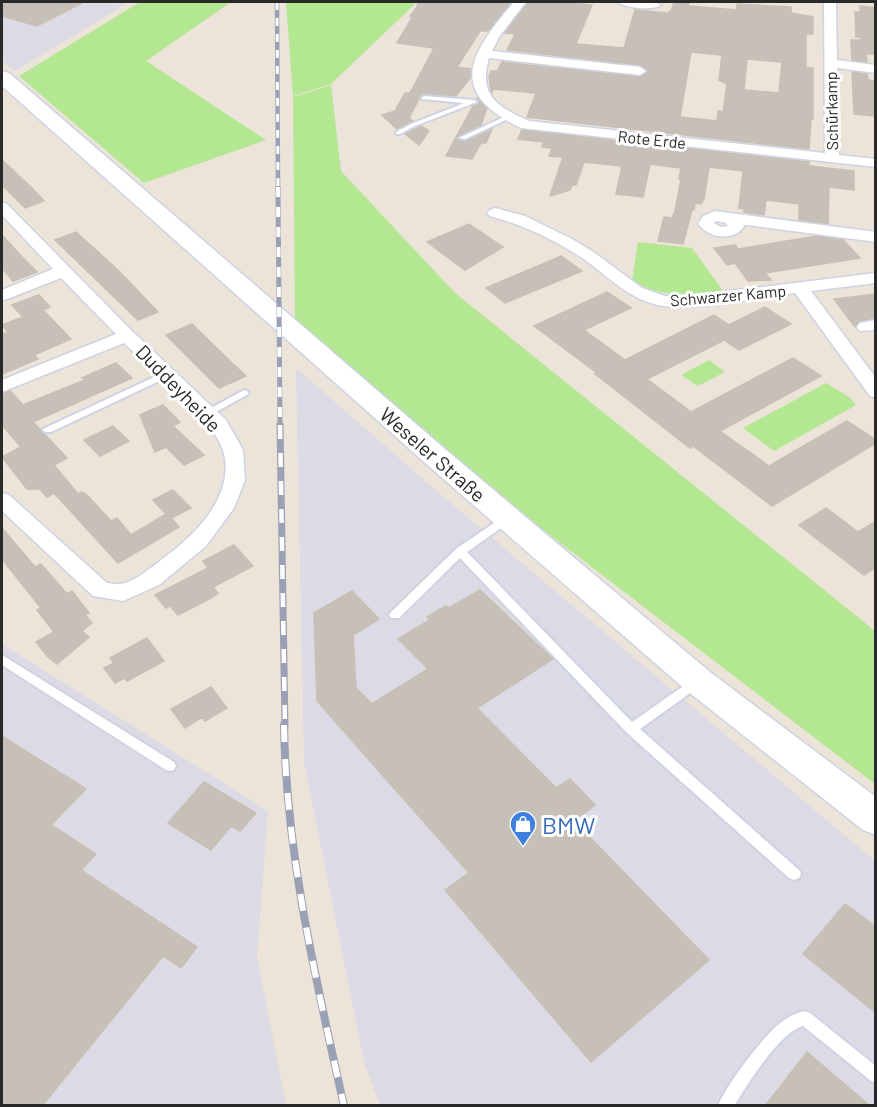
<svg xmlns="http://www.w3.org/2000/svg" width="877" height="1107" viewBox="0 0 877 1107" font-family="Barlow,sans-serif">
	<rect width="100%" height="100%" fill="#ece3d9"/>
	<path fill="#dcdae4" d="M2,2H129L15,71L2,62Z
		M296,368L439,493L875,861V1105H380L364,1062L304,762Z
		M2,644L268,811L257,957L286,1105H2Z"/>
	<path fill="#b3e791" d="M140,2H231L146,61L266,140L144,183L19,76Z
		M286,2H417L331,84L293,96Z
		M331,85L341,171L455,293L875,631V784L525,516L295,322L293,97Z
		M638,242L692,248L723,291C690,294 661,299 632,280Z
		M709,360L725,372L698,386L681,375Z
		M826,383L849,397L856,405L774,451L743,428Z"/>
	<path fill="#c7c0b9" stroke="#c7bfb3" stroke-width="1.5" fill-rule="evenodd" d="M2,2H84L37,26L2,16Z
		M418,2H511L488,31H480L457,67L471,69V77L456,96L421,95L409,118L413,121L397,129L382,115L395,111L405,93H410L434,48L397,43L413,16H410L417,7Z
		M528,2H557L592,5L576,44L624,48L635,10L667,13L671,11L674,2H689L688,6L737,10V4L791,7V13L813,17V34H806V68H813V119L811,118L809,149L527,117L536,93L493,89L492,92L491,90L489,77L491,71H497L502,62L640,77L648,72L640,65L507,50L515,34L505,33ZM691,52L722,55L719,80L727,84L723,112L718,111L717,121L680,117ZM747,59L782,62L779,93L744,90Z
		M860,6L876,8V54H866L867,62L852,60L851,40H861V37H856L855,12H860Z
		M852,72L867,74L868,80L876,81L874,116L854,114Z
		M477,97L487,108L481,125L458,136L457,139L466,141L492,129L486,143H481L472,159L446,156L473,106L479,103Z
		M421,126L429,131L419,145L405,134Z
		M522,130L809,162V166L854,171V190L829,187L828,224L799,220V204L766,200L764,215L744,212V209L739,208L743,171L709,167L704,199L701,204L695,203L694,210H692L683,244L658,241L664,217L672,218L675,211L681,179H679L681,168L650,164L643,197L616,194L622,166L584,162L576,185H572L570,190L550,196L563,157L549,156L552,148L542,147L544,142L518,139Z
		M2,160L33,189L44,201L25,208L2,185Z
		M469,224L503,247L465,270L427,242Z
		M76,232L119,271L158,312L138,320L55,240Z
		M2,235L23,258L37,272L13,281L2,268Z
		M817,236L843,240L860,258L765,273L771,280L748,281L735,263L727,265L714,248L735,245L738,249Z
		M561,256L582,271L505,303L486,288Z
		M607,292L631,308L584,330L625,360L714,315L729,325L765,307L791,324L739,350L724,340L647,379L691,412L793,358L821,376L720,431L769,466L847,421L876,440V443L772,506L693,446L690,448L595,374L597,373L534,326Z
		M876,294V318L860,321L855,327L834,299Z
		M39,295L50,307L43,310L71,339L34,355L38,359L2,374V335L8,332L2,325L23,317L12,305Z
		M192,324L231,362L246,376L219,388L166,335Z
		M116,363L132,378L33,422L67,458L54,465L78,494L82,492L87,495L111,521L117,518L131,535L166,514L153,500L173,490L191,508L171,518L179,527L118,563L54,493L47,497L40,489H27L2,457L21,447L2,425V394L10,391L23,405L85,380L82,378Z
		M163,405L180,422L173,426L204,455L184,465L166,447L155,452L140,415Z
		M113,426L129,441L100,456L84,440Z
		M826,508L858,532L876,521V567L864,575L799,525Z
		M2,528L35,567L41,564L67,594L72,591L89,613L85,615L92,623L82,631L89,637L57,664L47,656L36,642L54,632L37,610L41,608L2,559Z
		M234,545L253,566L213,587L218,593L211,598L178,615L170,606L166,608L155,595L208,568L203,561Z
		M480,590L553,659L477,708L556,788L570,779L595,805L574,821L709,960L591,1062L445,890L469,873L317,701L314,613L352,591L379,619L353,635L356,688L372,704L428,669L398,639L430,620L427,617L446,606L449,608Z
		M147,638L164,661L127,681L124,678L115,683L104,668L114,663L110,658Z
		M211,687L227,708L205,721L202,717L185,728L171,709Z
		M2,736L86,789L51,825L96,854L81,870L197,947L181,968L163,956L42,1106H2Z
		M204,782L256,813L240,831L231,826L211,850L168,823Z
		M845,904L876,927V1013L803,954Z
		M807,1052L870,1106H765Z"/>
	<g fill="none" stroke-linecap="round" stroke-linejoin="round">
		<g stroke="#ced3e3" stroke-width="4">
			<path id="lane" d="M424,96L474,100L477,102L415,126L400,134H396V132L411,124L464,103L422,99L421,98Z
				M506,116L508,117V119L465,139L459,138Z
				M167,371L170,372L172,374L170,376L51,432H45L43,430L45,428Z
				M244,390L247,391L249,393L247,395L210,415H204L202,413Z
				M507,514L512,518L511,521L467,552L632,722L692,680L696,678L700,680L702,683L700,686L640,729L799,870L801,874L799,878L794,880L789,878L627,733L460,558L399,618H391L389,615L391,612L456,549Z
				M2,655L174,762L176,766L174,770L170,771L166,770L2,665Z
				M805,1011L810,1013L876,1066V1083L871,1081L803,1026C779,1033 748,1084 734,1106H718C726,1085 762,1038 780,1023C788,1017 795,1013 805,1011Z"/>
		</g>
		<g stroke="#ced3e3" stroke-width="3">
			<path id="street" d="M514,2H526L499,37L492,51L640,67L646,71L640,75L489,58C478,96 498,107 529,121L825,153L824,2H836L837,60L876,65V73L837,68L839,155L876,159V167L521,128C445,92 470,53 514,2Z
				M617,2H655L661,5C653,11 625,8 617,2Z
				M2,202L7,204L133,332L226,420L243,450L245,480L234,508L206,546L159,585L123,601L93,596L2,511V493L9,495L107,583C111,583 117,585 120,584C137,582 160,560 174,550C203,527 235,490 223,450C215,422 148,366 124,343L2,392V380L116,334L61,278L2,301V290L53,269L2,215Z
				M495,208L525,216L572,239L595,253L642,288L665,296L696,295L876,273V283L811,291L876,378V398L870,396L795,293C759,297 697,311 663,306C631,301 610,278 585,260C556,240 523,225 490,216L487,213L490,210Z
				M715,211L876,232V242L746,225H743L744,227C732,242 709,238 698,224L703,216ZM717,221L726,223L728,226L721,227L714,223Z
				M876,320V330L860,331L857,327L860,323Z"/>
		</g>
		<g stroke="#ced3e3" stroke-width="3">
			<path id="secondary" d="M2,71L9,73L452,455L710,672L876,797V835L863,830L686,690L432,469L2,86Z"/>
		</g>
		<use href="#lane" fill="#fff" fill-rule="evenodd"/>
		<use href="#street" fill="#fff" fill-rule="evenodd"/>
		<use href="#secondary" fill="#fff" fill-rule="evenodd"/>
		<g stroke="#9ba1b5" stroke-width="4.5">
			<path id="rail-far3" d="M277,2L278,188"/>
		</g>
		<g stroke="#9ba1b5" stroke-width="5">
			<path id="rail-far2" d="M278,187L280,426"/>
		</g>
		<g stroke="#9ba1b5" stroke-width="7">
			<path id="rail-far1" d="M280,425L285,727"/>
		</g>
		<g stroke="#9ba1b5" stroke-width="8">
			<path id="rail" d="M284,725C286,855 316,980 344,1106"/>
		</g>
		<use href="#rail-far3" stroke="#fff" stroke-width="3" stroke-dasharray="8" stroke-linecap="butt"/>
		<use href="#rail-far2" stroke="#fff" stroke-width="4" stroke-dasharray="10" stroke-linecap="butt"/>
		<use href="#rail-far1" stroke="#fff" stroke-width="4.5" stroke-dasharray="14" stroke-linecap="butt"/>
		<use href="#rail" stroke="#fff" stroke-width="6" stroke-dasharray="17" stroke-linecap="butt"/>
	</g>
	<defs>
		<g id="shop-pin" transform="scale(1.35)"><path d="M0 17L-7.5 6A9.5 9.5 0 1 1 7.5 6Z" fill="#3f7fe0" stroke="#fff"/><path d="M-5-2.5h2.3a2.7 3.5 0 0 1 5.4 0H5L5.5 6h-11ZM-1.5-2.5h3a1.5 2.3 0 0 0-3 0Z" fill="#fff"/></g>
	</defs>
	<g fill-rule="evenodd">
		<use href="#shop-pin" x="523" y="824"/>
	</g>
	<g text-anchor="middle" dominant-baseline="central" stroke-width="6" stroke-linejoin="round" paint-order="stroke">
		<g font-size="16" fill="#292929" stroke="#fff">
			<text transform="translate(831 111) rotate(-91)">Schürkamp</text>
			<text transform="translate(652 139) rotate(6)">Rote Erde</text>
			<text transform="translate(728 295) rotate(-5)">Schwarzer Kamp</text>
		</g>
		<g font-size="20" fill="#292929" stroke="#fff">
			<text transform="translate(179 388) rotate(46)">Duddeyheide</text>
			<text transform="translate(433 454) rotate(41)">Weseler Straße</text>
		</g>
		<g font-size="24" fill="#366cbe" stroke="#fff" text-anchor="start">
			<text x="542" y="824">BMW</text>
		</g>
	</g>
	<rect width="877" height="1107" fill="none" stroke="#292929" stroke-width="6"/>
</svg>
